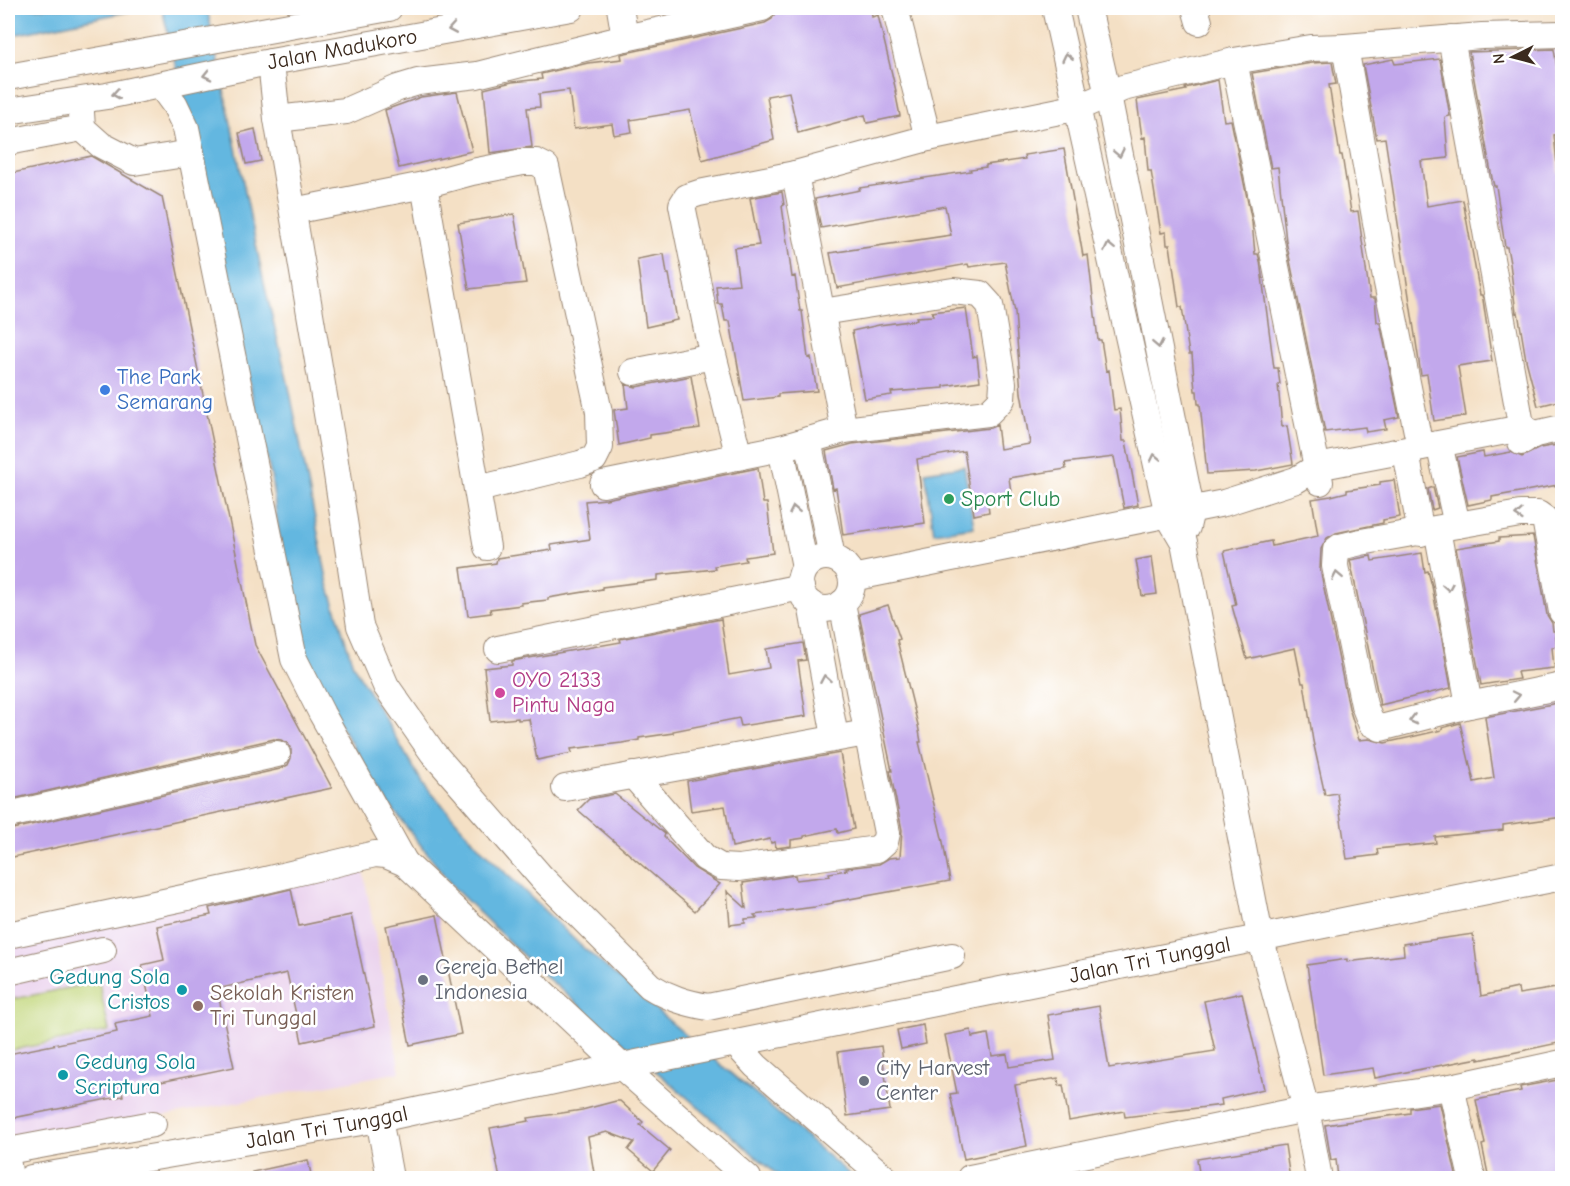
<svg xmlns="http://www.w3.org/2000/svg" width="1570" height="1186" viewBox="0 0 1570 1186" font-family="'Comic Neue',sans-serif">
	<rect width="100%" height="100%" fill="#fff"/>
	<filter id="ink" filterUnits="userSpaceOnUse"><feTurbulence type="fractalNoise" baseFrequency=".0167" numOctaves="2"/><feDisplacementMap in="SourceGraphic" scale="12" xChannelSelector="R" yChannelSelector="G"/><feConvolveMatrix kernelMatrix="1 2 1 2 8 2 1 2 1" color-interpolation-filters="sRGB"/></filter>
	<filter id="wash" filterUnits="userSpaceOnUse"><feTurbulence type="fractalNoise" baseFrequency=".008" numOctaves="4" result="noise"/><feDisplacementMap in="SourceGraphic" scale="24" xChannelSelector="R" yChannelSelector="G"/><feGaussianBlur stdDeviation="1.35" result="paint"/><feColorMatrix in="noise" values="0 0 0 0 0 0 0 0 0 0 0 0 0 0 0 0 0 1.4 0 .05"/><feComposite in="paint" operator="in"/></filter>
	<g filter="url(#wash)">
		<rect width="100%" height="100%" fill="#f4e0c5"/>
		<path fill="#ead1ed" d="M362,864L400,1072L8,1145V939Z"/>
		<path fill="#c1d679" stroke="#7e804c" stroke-width="1.5" d="M99,982L109,1031L8,1051V1000Z"/>
		<path fill="#64b7e0" stroke="#50707f" stroke-width="1.5" d="M8,8H146L8,36Z
			M162,8H207L264,283L289,387L328,584L353,665L422,782L481,849L580,945L854,1178H781L539,971L454,888L388,803L322,696L301,645L286,586L271,476Z
			M964,466L974,527L934,533L925,472Z"/>
		<g id="blocks">
			<path fill="#c2a8ec" d="M784,8H871L872,17L878,15L896,91H895L900,116L867,123L865,115L798,133L789,92L767,96L774,140L702,160L690,110L630,120L632,132L614,135L612,124L574,129L569,90L539,94L540,107L527,108L532,147L490,153L484,89L512,82L542,79L541,74L588,63L622,59L621,54L765,23L772,19L777,9Z
				M1554,49L1563,106V134L1554,135L1558,173L1563,172V400L1538,406L1526,360L1518,312L1516,313L1510,263L1507,247H1505L1496,186H1494L1492,178L1469,52Z
				M1393,59L1395,64L1440,59L1450,116L1445,117L1448,158L1421,161L1427,206L1463,200L1480,295H1482L1483,300L1492,361L1458,366L1466,416L1434,421L1427,374L1421,375L1385,138L1377,139L1363,65Z
				M1332,62L1336,84L1329,85L1340,155H1342L1351,212L1358,211L1370,298H1375L1377,322H1380L1399,417L1384,420L1386,429L1366,432L1365,427L1325,432L1286,241L1278,167L1271,168L1252,73L1312,63Z
				M1218,80L1224,121L1231,120L1252,222L1255,254H1258L1260,261L1274,368H1278L1279,377L1280,384H1278L1282,427L1287,426L1293,464L1256,471L1207,474L1200,404H1198L1197,391H1195L1192,354H1189L1182,307H1179L1170,245H1167L1166,232L1161,233L1151,171H1148L1145,137L1142,138L1137,100L1186,90L1185,88Z
				M457,92L472,151L399,168L385,110L421,97Z
				M255,129L261,161L246,164L239,133Z
				M1064,149L1083,256L1088,255L1098,340H1101L1106,371L1109,370L1114,410L1120,409L1123,441H1126L1138,505L1124,508L1114,457L1065,463L1066,469L1009,478L1011,492L987,496L989,512L974,515L964,451L917,459L925,523L843,535L836,488L833,489L826,451L852,444L990,428L997,425L1000,449L1030,444L1021,393L1015,312L1005,262L969,267L968,264L837,288L830,253L951,235L945,206L821,228L815,199L860,190L859,188L971,171L970,169L986,167V165L1025,159L1024,155Z
				M91,156L162,197L255,645L332,788L8,858V830L280,769L288,765L291,758V750L288,743L281,740L274,739L8,800V174Z
				M782,192L784,205L782,206L792,277L795,276L800,311H802L808,358L811,357L817,391L778,394V397L744,401L730,321H725L722,304H718L716,286L739,284L734,248L759,245L750,198Z
				M514,214L526,283L469,289L458,223Z
				M664,254L667,274H669L677,320L646,327L637,259Z
				M966,308L973,357L977,356L980,381L944,386V388L891,392L892,395L865,399L852,331L879,325L917,320L916,317L933,316L932,312Z
				M691,376L700,428L650,435V438L619,445L614,410L628,408L625,384L636,387Z
				M1563,444V484L1492,497V500L1468,505L1457,457L1483,452L1484,457L1511,452L1522,457L1540,448Z
				M758,468L763,503H767L773,553L745,557L746,561L714,566L715,569L658,575V580L602,587V589L548,598V600L521,603L522,605L490,609L491,613L468,616L461,568L496,563L497,558L552,550L551,545L590,539L585,501L606,499Z
				M1394,480L1400,517L1383,520V523L1336,533L1327,538L1321,549L1320,569L1349,708L1359,740L1369,739L1385,743L1442,730V728L1460,723L1474,782L1494,778L1485,717L1563,702V817L1503,825V830L1435,837L1436,843L1377,849L1378,855L1347,859L1337,793L1325,795L1313,741L1304,683H1302L1295,648L1247,659L1232,606L1236,605L1224,551L1271,541L1272,546L1318,536L1312,499L1331,496L1347,492V490L1380,485V482Z
				M1433,487L1438,508L1432,510L1428,489Z
				M1533,536L1547,615L1552,623L1553,631H1555L1557,646L1552,647L1554,668L1517,672L1519,679L1481,685L1456,548L1499,541V538Z
				M1422,553L1425,572L1428,571L1432,586L1451,688L1380,705L1350,560L1371,556L1372,561Z
				M1152,557L1157,594L1142,596L1136,560Z
				M888,605L900,639L897,640L918,725L921,742H919L943,842L950,881L833,902V903L815,907L754,915L757,918L745,919V923L730,925L727,891L746,908L743,883L795,875L796,880L830,876L829,873L847,870L846,868L879,864L889,858L900,857L902,830L890,771H892L859,614Z
				M721,619L729,675L769,668L766,649L803,643L806,660L798,661L806,716L741,726L739,718L673,731V733L639,738V740L622,743L571,749L572,753L537,760L529,719L518,720V718L490,721L484,668L512,665V661L621,642L620,639Z
				M840,753L854,829L838,833L837,829L804,836V838L791,840V846L776,848L775,842L771,843L770,839L732,847L725,806L691,811L687,781Z
				M615,794L665,834L664,837L694,868L720,884L695,911L578,810L589,799Z
				M291,889L299,926L351,915L375,1026L302,1042L287,973L217,989L234,1067L122,1090L123,1096L8,1119V1054L117,1032L115,1024L153,1016L142,965L164,960L157,926L211,915L209,908Z
				M437,915L461,1034L410,1045L386,926Z
				M1473,934L1481,996L1518,988L1519,994L1563,987V1042L1479,1060V1058L1375,1078L1373,1068L1323,1075L1307,965L1347,959V962L1404,955L1403,944Z
				M1242,993L1264,1089L1221,1099L1222,1105L1125,1117L1124,1111L1069,1121L1063,1085L1059,1086L1058,1078L1015,1085L1027,1146L964,1159L950,1094L957,1093L945,1035L971,1030L972,1037L988,1034L992,1056L1007,1054L1009,1067L1055,1060L1048,1015L1099,1006L1109,1068L1215,1051L1204,1001Z
				M923,1025L926,1044L901,1049L897,1030Z
				M881,1046L890,1110L847,1116L838,1052Z
				M1563,1079V1170L1511,1179H1489L1482,1145L1485,1144L1476,1100L1521,1091L1520,1087Z
				M616,1101H620L643,1122L640,1125L670,1150L653,1171L628,1150L634,1142L607,1132L588,1137L595,1179H500L490,1128L529,1121L528,1118L582,1110Z
				M1440,1104L1457,1179H1338L1336,1159L1331,1160L1325,1125L1410,1113V1108Z
				M1285,1145L1290,1179H1200L1197,1159Z
				M308,1160L312,1179H252V1172Z"/>
		</g>
	</g>
	<g filter="url(#ink)">
		<use href="#blocks" fill-opacity="0" stroke="#988572" stroke-width="1.5"/>
		<g fill="none" stroke-linecap="round" stroke-linejoin="round">
			<g stroke="#988572" stroke-width="28">
				<g id="minor">
					<path d="M620,8L625,38"/>
					<path d="M895,8L928,138"/>
					<path d="M1055,8L1164,497L1168,515L1184,542L1260,936L1306,1109L1319,1178"/>
					<path d="M1088,8L1108,95L1188,494L1191,510L1187,527"/>
					<path d="M1195,8L1199,22"/>
					<path d="M1451,38L1524,441"/>
					<path d="M1345,47L1384,268L1420,447"/>
					<path d="M1234,61L1320,482"/>
					<path d="M271,62L277,119L334,455L360,626L386,686L433,753L542,878L650,986C669,998 686,1003 708,1007L952,956"/>
					<path d="M8,77L389,8"/>
					<path d="M161,86L175,105L186,128L294,659L322,714L405,863"/>
					<path id="s1" d="M8,111L107,96L254,65L571,8"/>
					<path d="M277,119L346,111L398,88L418,82L477,75L625,38L762,8"/>
					<path d="M82,128L101,145L134,162L191,153"/>
					<path d="M8,142L82,128L81,112"/>
					<path d="M795,174L844,430"/>
					<path d="M424,185L472,172L523,162H536L546,167L599,412L600,447L594,459L580,464L478,489"/>
					<path d="M293,211L424,185L487,547"/>
					<path d="M633,372L713,356"/>
					<path d="M808,440L832,557"/>
					<path d="M1521,442L1535,434L1562,428"/>
					<path d="M781,448L805,567"/>
					<path d="M739,457L708,335L682,205L687,197L699,193L795,174L928,138L1079,107L1123,88L1234,61L1311,48L1345,47L1482,36L1562,34"/>
					<path d="M1442,457L1457,525"/>
					<path d="M1408,463L1421,533"/>
					<path d="M603,484L781,448L844,430L988,413L1002,399L1003,383L990,305L980,294L953,291L822,312"/>
					<path d="M1435,531L1439,540L1469,705"/>
					<circle cx="826" cy="583" r="26"/>
					<path d="M852,578L1224,503L1296,480L1317,467L1522,428L1535,434"/>
					<path d="M811,604L835,737"/>
					<path d="M1562,612L1545,519L1538,514H1520L1361,542L1340,547L1336,550L1335,566L1364,705L1371,723L1381,728L1469,705L1562,686"/>
					<path d="M498,649L801,587"/>
					<path d="M633,775L705,858L721,867L739,868L877,849L885,842L887,833L842,603"/>
					<path d="M565,788L866,733"/>
					<path d="M8,815L277,754"/>
					<path d="M8,935L249,884L375,854L386,855L405,863L622,1067L748,1178"/>
					<path d="M8,972L103,950"/>
					<path d="M736,1044L756,1066L885,1178"/>
					<path d="M1451,1087L1472,1178"/>
					<path d="M379,1119L390,1178"/>
					<path d="M8,1151L153,1124"/>
					<path d="M8,1165L10,1178"/>
					<path id="s2" d="M31,1178L379,1119L637,1063L1562,877"/>
					<path d="M970,1178L1306,1109L1451,1087L1562,1063"/>
				</g>
			</g>
			<use href="#minor" stroke="#fff" stroke-width="26"/>
		</g>
		<defs><path id="oneway-chevron" d="M-2-3.5L2.5 0L-2 3.5" fill="none" stroke-width="1.6" stroke-linecap="round" stroke-linejoin="round" transform="scale(1.5)"/></defs>
		<g stroke="#a79f9a">
			<use href="#oneway-chevron" transform="translate(452 29) rotate(170)"/>
			<use href="#oneway-chevron" transform="translate(1067 57) rotate(-103)"/>
			<use href="#oneway-chevron" transform="translate(207 75) rotate(167)"/>
			<use href="#oneway-chevron" transform="translate(116 94) rotate(170)"/>
			<use href="#oneway-chevron" transform="translate(1119 153) rotate(78)"/>
			<use href="#oneway-chevron" transform="translate(1109 247) rotate(-102)"/>
			<use href="#oneway-chevron" transform="translate(1158 344) rotate(79)"/>
			<use href="#oneway-chevron" transform="translate(1155 458) rotate(-102)"/>
			<use href="#oneway-chevron" transform="translate(794 510) rotate(-101)"/>
			<use href="#oneway-chevron" transform="translate(1519 515) rotate(175)"/>
			<use href="#oneway-chevron" transform="translate(1337 576) rotate(-101)"/>
			<use href="#oneway-chevron" transform="translate(1448 587) rotate(80)"/>
			<use href="#oneway-chevron" transform="translate(825 679) rotate(-100)"/>
			<use href="#oneway-chevron" transform="translate(1516 696) rotate(-12)"/>
			<use href="#oneway-chevron" transform="translate(1413 720) rotate(166)"/>
		</g>
	</g>
	<circle fill="#3f7fe0" stroke="#fff" stroke-width="2" cx="105" cy="390" r="6"/>
	<circle fill="#2e9e5b" stroke="#fff" stroke-width="2" cx="949" cy="499" r="6"/>
	<circle fill="#d1479c" stroke="#fff" stroke-width="2" cx="500" cy="693" r="6"/>
	<g fill="#6b7280" stroke="#fff" stroke-width="2">
		<circle cx="423" cy="980" r="6"/>
		<circle cx="864" cy="1081" r="6"/>
	</g>
	<g fill="#0f9aa8" stroke="#fff" stroke-width="2">
		<circle cx="182" cy="990" r="6"/>
		<circle cx="63" cy="1075" r="6"/>
	</g>
	<circle fill="#8d6e63" stroke="#fff" stroke-width="2" cx="198" cy="1006" r="6"/>
	<g text-anchor="middle" dominant-baseline="central" stroke-width="5" stroke-linejoin="round" paint-order="stroke">
		<g font-size="22" fill="#3b2a1e" stroke="#fff">
			<text stroke="none"><textPath href="#s1" startOffset="340">Jalan Madukoro</textPath></text>
			<text stroke="none"><textPath href="#s2" startOffset="1140">Jalan Tri Tunggal</textPath></text>
			<text stroke="none"><textPath href="#s2" startOffset="300">Jalan Tri Tunggal</textPath></text>
		</g>
		<g font-size="22" fill="#366cbe" stroke="#fff" text-anchor="start">
			<text x="117" y="377">The Park<tspan x="117" dy="25">Semarang</tspan></text>
		</g>
		<g font-size="22" fill="#27864d" stroke="#fff" text-anchor="start">
			<text x="961" y="499">Sport Club</text>
		</g>
		<g font-size="22" fill="#b23c85" stroke="#fff" text-anchor="start">
			<text x="512" y="680">OYO 2133<tspan x="512" dy="25">Pintu Naga</tspan></text>
		</g>
		<g font-size="22" fill="#5b616d" stroke="#fff" text-anchor="start">
			<text x="435" y="967">Gereja Bethel<tspan x="435" dy="25">Indonesia</tspan></text>
			<text x="876" y="1068">City Harvest<tspan x="876" dy="25">Center</tspan></text>
		</g>
		<g font-size="22" fill="#0d838f" stroke="#fff" text-anchor="end">
			<text x="170" y="977">Gedung Sola<tspan x="170" dy="25">Cristos</tspan></text>
			<text x="75" y="1062" text-anchor="start">Gedung Sola<tspan x="75" dy="25">Scriptura</tspan></text>
		</g>
		<g font-size="22" fill="#785e54" stroke="#fff" text-anchor="start">
			<text x="210" y="993">Sekolah Kristen<tspan x="210" dy="25">Tri Tunggal</tspan></text>
		</g>
	</g>
	<rect width="1570" height="1186" fill="none" stroke="#fff" stroke-width="30"/>
	<g transform="translate(1513 57) rotate(264)" stroke="#ffffff" stroke-width="4.5" paint-order="stroke">
	<path d="M0-4.5L10 22L0 15L-10 22Z" fill="#3b2a1e"/>
	<text y="-9" font-size="16" font-weight="bold" text-anchor="middle" fill="#3b2a1e">N</text>
	</g>
</svg>
